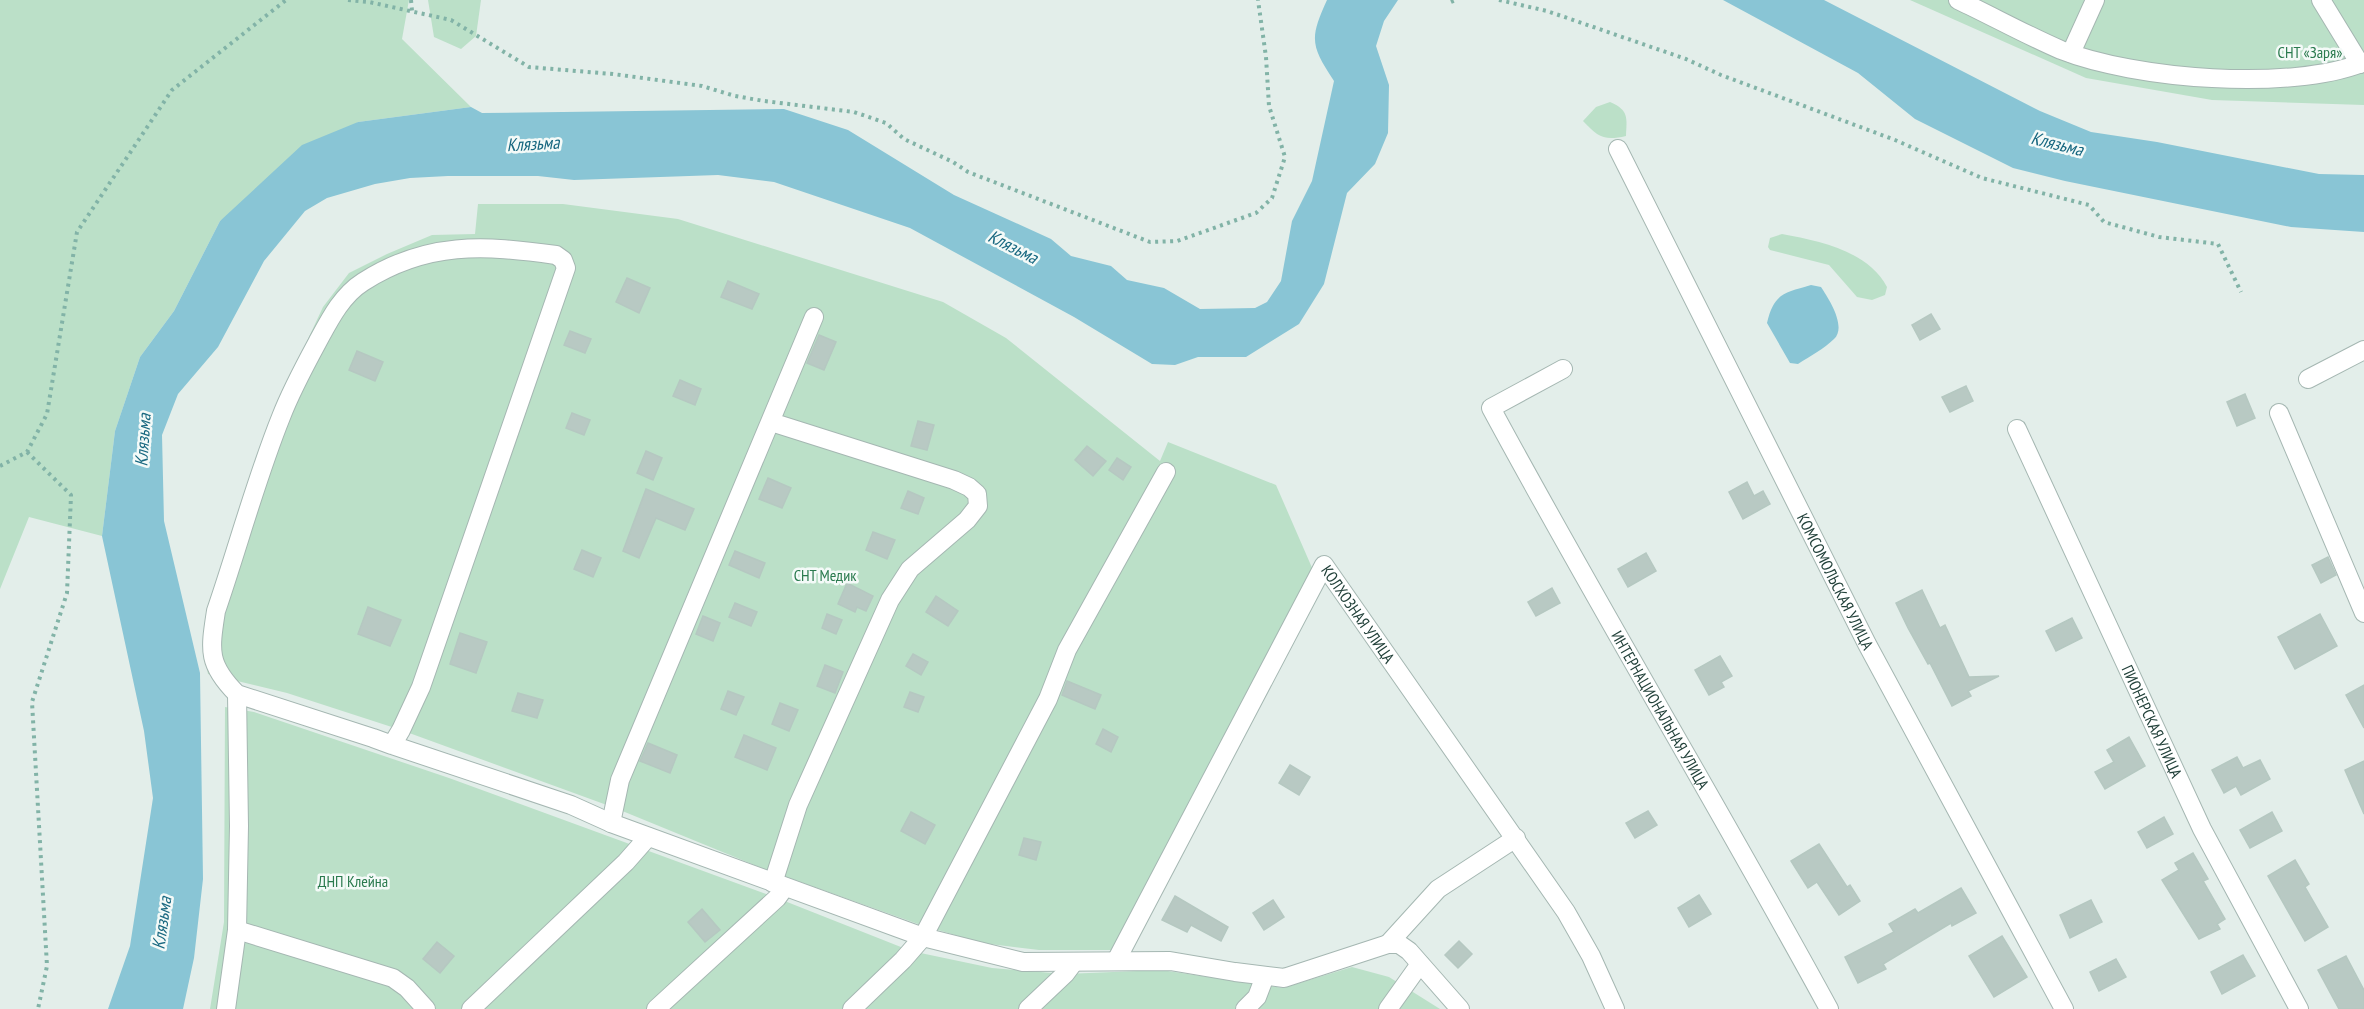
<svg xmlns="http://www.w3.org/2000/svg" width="2364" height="1009" font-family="'PT Sans Narrow',sans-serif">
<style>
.green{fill:#bbe0c8}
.water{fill:#89c5d5}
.building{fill:#b8c9c3;stroke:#b5c8c1;stroke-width:1.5}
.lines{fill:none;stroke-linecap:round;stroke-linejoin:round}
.minor-casing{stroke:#a5b7b2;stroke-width:20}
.path{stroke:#82b3a7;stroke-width:4;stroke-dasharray:3 4.5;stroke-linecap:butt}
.minor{stroke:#fff;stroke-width:18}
.labels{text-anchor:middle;stroke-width:5;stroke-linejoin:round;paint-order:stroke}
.park-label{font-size:16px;fill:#2a7a4e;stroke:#f4faf8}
.street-label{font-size:16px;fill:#22413a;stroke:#f4faf8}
.water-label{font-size:18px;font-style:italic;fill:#186880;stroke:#f4faf8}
</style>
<rect width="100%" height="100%" fill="#e3eeea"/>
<g class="green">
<polygon points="0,0 409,0 402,39 471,107 358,122 220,221 174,311 140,357 115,431 102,536 29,517 0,589"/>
<polygon points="428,0 481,0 476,36 461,49 434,37"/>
<polygon points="1910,0 2364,0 2364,105 2212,100 2086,78"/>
<path d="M1610 102C1629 110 1627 118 1626 136 1604 141 1598 137 1583 121L1596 107Z"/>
<polygon points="478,204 563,204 678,219 943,302 1006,338 1160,461 1168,442 1276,485 1313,570 1114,950 1039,950 982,943 918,924 764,869 615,808 401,730 287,693 208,674 203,646 214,590 271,418 323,307 349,273 387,254 432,235 475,234"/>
<path d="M1782 234C1820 241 1868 251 1887 287L1885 295 1872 300 1857 297 1829 265 1770 250 1768 247 1770 238Z"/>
<polygon points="225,707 254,712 449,778 777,898 911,951 992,968 1065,974 1161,970 1283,988 1352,967 1389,977 1440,1009 210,1009 224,922"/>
</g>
<g class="water">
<path d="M1327 0H1398L1384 21 1376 46 1389 85 1388 133 1375 164 1347 193 1324 284 1299 324 1246 357H1198L1175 365 1152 364 1074 317 910 228 774 182 718 175 574 180 538 176H448L410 178 375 184 327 198 305 211 264 261 218 347 178 394 162 435 164 521 200 673 203 879 194 958 183 1009H108L130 946 153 798 144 731 102 536 115 431 140 357 174 311 220 221 302 145 358 122 471 107 482 113 784 109 848 130 954 195 1051 239 1071 256 1111 266 1127 280 1164 288 1200 309 1255 308 1267 302 1281 281 1292 221 1312 181 1334 81C1311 46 1309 39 1327 0Z"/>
<polygon points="1723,0 1824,0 2040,111 2091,132 2157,142 2319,174 2364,175 2364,232 2291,227 2065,181 2013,168 1915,119 1858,73"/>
<path d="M1811 285 1821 287C1829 299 1847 327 1834 339 1824 349 1810 356 1798 364L1790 363 1767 323C1774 293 1784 293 1811 285Z"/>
</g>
<g class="building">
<polygon points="627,278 650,288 639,313 616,302"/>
<polygon points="728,281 759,294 752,309 721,297"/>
<polygon points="1931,314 1940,329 1920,340 1912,325"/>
<polygon points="570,331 591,339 585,353 564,345"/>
<polygon points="819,335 836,342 824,370 807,363"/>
<polygon points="357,351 383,362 375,381 349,370"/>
<polygon points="680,380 701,389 695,405 673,396"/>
<polygon points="1966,386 1973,401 1950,412 1942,397"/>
<polygon points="2245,394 2255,418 2237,426 2227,402"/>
<polygon points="572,413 590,420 584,435 566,428"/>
<polygon points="918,421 934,425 927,450 911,446"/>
<polygon points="1087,446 1106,461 1093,476 1075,460"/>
<polygon points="646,451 662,458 653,480 637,473"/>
<polygon points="1117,458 1131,467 1123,480 1109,470"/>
<polygon points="768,478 791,488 782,508 759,499"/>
<polygon points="1747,482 1754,496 1763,491 1770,504 1743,519 1729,492"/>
<polygon points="646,489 694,509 685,530 656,518 639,558 623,551"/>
<polygon points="908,491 924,498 918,514 901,508"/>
<polygon points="873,532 895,540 887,559 866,550"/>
<polygon points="582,550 601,558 593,577 574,569"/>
<polygon points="735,551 765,563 759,578 729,565"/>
<polygon points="1646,553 1656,571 1628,587 1618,569"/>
<polygon points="2328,557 2336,575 2321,583 2312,565"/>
<polygon points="847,583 873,596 866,611 857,607 855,612 838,604"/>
<polygon points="1552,588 1560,603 1536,616 1528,602"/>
<polygon points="1922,590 1940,628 1945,625 1969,677 1999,676 1968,691 1971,696 1952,706 1930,663 1928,664 1908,628 1896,603"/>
<polygon points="936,596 958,611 948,626 926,612"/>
<polygon points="735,603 757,612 751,626 729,617"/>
<polygon points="368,607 401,620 390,646 358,634"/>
<polygon points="827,614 842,620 836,634 822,628"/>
<polygon points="2320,614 2337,646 2295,669 2278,637"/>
<polygon points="703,616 720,623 713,641 696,634"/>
<polygon points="2072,618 2082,638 2056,651 2046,631"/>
<polygon points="460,633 487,642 476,673 450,664"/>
<polygon points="913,654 928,662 921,675 906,666"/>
<polygon points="1720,656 1732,676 1721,682 1724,687 1709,695 1695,670"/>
<polygon points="825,665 843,672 835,693 817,686"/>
<polygon points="1067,681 1101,695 1095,709 1062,695"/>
<polygon points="2364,685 2364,728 2346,695"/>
<polygon points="728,691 744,697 736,715 721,709"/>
<polygon points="910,692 924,697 918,712 904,707"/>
<polygon points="518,693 543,700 537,718 512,711"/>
<polygon points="780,703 798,710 789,731 772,724"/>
<polygon points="1103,729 1118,737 1111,752 1096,744"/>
<polygon points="744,735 776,748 767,770 735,757"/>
<polygon points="2129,737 2145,766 2105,789 2095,772 2114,762 2107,750"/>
<polygon points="648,743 677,755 670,773 640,761"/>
<polygon points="2237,757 2243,768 2260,760 2270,779 2241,795 2236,786 2224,793 2212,770"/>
<polygon points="2364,761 2364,814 2345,770"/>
<polygon points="1290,765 1310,777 1299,795 1279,783"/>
<polygon points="1648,811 1657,825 1635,838 1626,823"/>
<polygon points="911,812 935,825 925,844 901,831"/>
<polygon points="2272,812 2282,831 2250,848 2240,830"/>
<polygon points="2164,817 2173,834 2147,848 2138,832"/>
<polygon points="1024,838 1041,842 1036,860 1019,855"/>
<polygon points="1819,844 1847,887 1850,885 1860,901 1839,915 1817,882 1808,888 1791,861"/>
<polygon points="2193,853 2208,879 2203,881 2225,919 2217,924 2220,929 2199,939 2162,880 2179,870 2175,863"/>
<polygon points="2295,860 2309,884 2305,887 2328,927 2305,941 2268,876"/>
<polygon points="1961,888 1976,913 1952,926 1951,923 1883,964 1886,969 1858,983 1845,957 1894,932 1889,924 1915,909 1918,913"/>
<polygon points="1699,895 1711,914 1689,927 1678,908"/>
<polygon points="1175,896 1228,927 1221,941 1191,925 1187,932 1162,920"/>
<polygon points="1273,900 1284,917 1264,930 1253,913"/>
<polygon points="2091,900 2102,922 2070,938 2060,915"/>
<polygon points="702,909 720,930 705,942 688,922"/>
<polygon points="2002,936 2027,977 1994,997 1969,956"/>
<polygon points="1459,941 1472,954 1458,968 1445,955"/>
<polygon points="437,942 454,956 440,973 423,959"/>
<polygon points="2243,955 2255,976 2222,994 2211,972"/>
<polygon points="2346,956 2364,990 2364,1009 2339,1009 2318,970"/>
<polygon points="2116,959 2126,977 2099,991 2090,972"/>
</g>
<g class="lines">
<defs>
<g id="minor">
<path d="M1958 0C1992 16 2026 35 2061 50 2134 79 2291 92 2364 62"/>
<polyline points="2321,0 2360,64"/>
<polyline points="2071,53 2095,0"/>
<path id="s1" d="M1618 149 1867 644 2064 1009"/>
<path id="s2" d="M1563 369 1491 408C1600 610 1719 807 1829 1009"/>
<polyline points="2308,379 2364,350"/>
<polyline points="2279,413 2364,613"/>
<polyline points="771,422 954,480 969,487 977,494 978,506 967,520 910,569 890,600 798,805 773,883"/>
<path id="s3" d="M2017 429 2202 829 2299 1009"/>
<path d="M392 745 401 730 421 687 566 268 563 260 556 255C484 245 427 241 363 282 341 296 329 321 317 343 304 367 291 391 281 417 256 479 238 547 216 611 210 650 207 664 237 694L373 738 392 745 571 805 611 823 923 937 1023 962 1170 961 1235 972 1284 978 1388 944H1399L1409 951 1460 1009"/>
<polyline points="611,823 620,780 814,317"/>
<polyline points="237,930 393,978 407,988 426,1009"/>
<polyline points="1388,944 1438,889 1516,838"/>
<path id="s4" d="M1116 961 1324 565 1566 912 1591 956 1615 1009"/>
<polyline points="226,1009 237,930 239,826 237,694"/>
<polyline points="471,1009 626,862 648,837"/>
<polyline points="656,1009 777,898 785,887"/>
<polyline points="852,1009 903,960 923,937 1048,699 1067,650 1166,472"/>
<polyline points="1028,1009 1065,974 1074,962"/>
<polyline points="1245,1009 1257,997 1265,976"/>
<polyline points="1388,1009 1420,964"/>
</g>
</defs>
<use href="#minor" class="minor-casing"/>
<g class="path">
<polyline points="348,0 369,2 451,20 529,67 613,74 702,86 735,96 764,101 854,112 886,123 904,139 953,162 968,172 1150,242 1177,241 1256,213 1272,198 1285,157 1269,106 1266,57 1258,0"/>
<polyline points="411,0 412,11"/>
<polyline points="1499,0 1547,11 1686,59 1721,75 1895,140 1982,178 2089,205 2104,222 2159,237 2218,244 2241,292"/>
<polyline points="1451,2 1456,0"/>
<polyline points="27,452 71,495 67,593 32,702 47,966 38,1009"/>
<polyline points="0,466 27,452 47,414 77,232 172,90 286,0"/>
</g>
<use href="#minor" class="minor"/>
</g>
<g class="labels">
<g class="park-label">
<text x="2310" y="58">СНТ «Заря»</text>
<text x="825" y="581">СНТ Медик</text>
<text x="353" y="887">ДНП Клейна</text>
</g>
<g class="street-label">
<text dy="6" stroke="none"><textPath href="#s1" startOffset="484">КОМСОМОЛЬСКАЯ УЛИЦА</textPath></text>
<text dy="6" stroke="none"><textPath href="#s4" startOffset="507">КОЛХОЗНАЯ УЛИЦА</textPath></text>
<text dy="6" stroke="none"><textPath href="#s2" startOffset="428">ИНТЕРНАЦИОНАЛЬНАЯ УЛИЦА</textPath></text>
<text dy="6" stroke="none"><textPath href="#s3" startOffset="322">ПИОНЕРСКАЯ УЛИЦА</textPath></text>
</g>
<g class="water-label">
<text transform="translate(533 144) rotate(-3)" y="6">Клязьма</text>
<text transform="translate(2057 144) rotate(14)" y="6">Клязьма</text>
<text transform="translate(1013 247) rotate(27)" y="6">Клязьма</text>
<text transform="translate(143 440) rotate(-86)" y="6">Клязьма</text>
<text transform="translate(162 923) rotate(-82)" y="6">Клязьма</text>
</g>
</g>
</svg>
